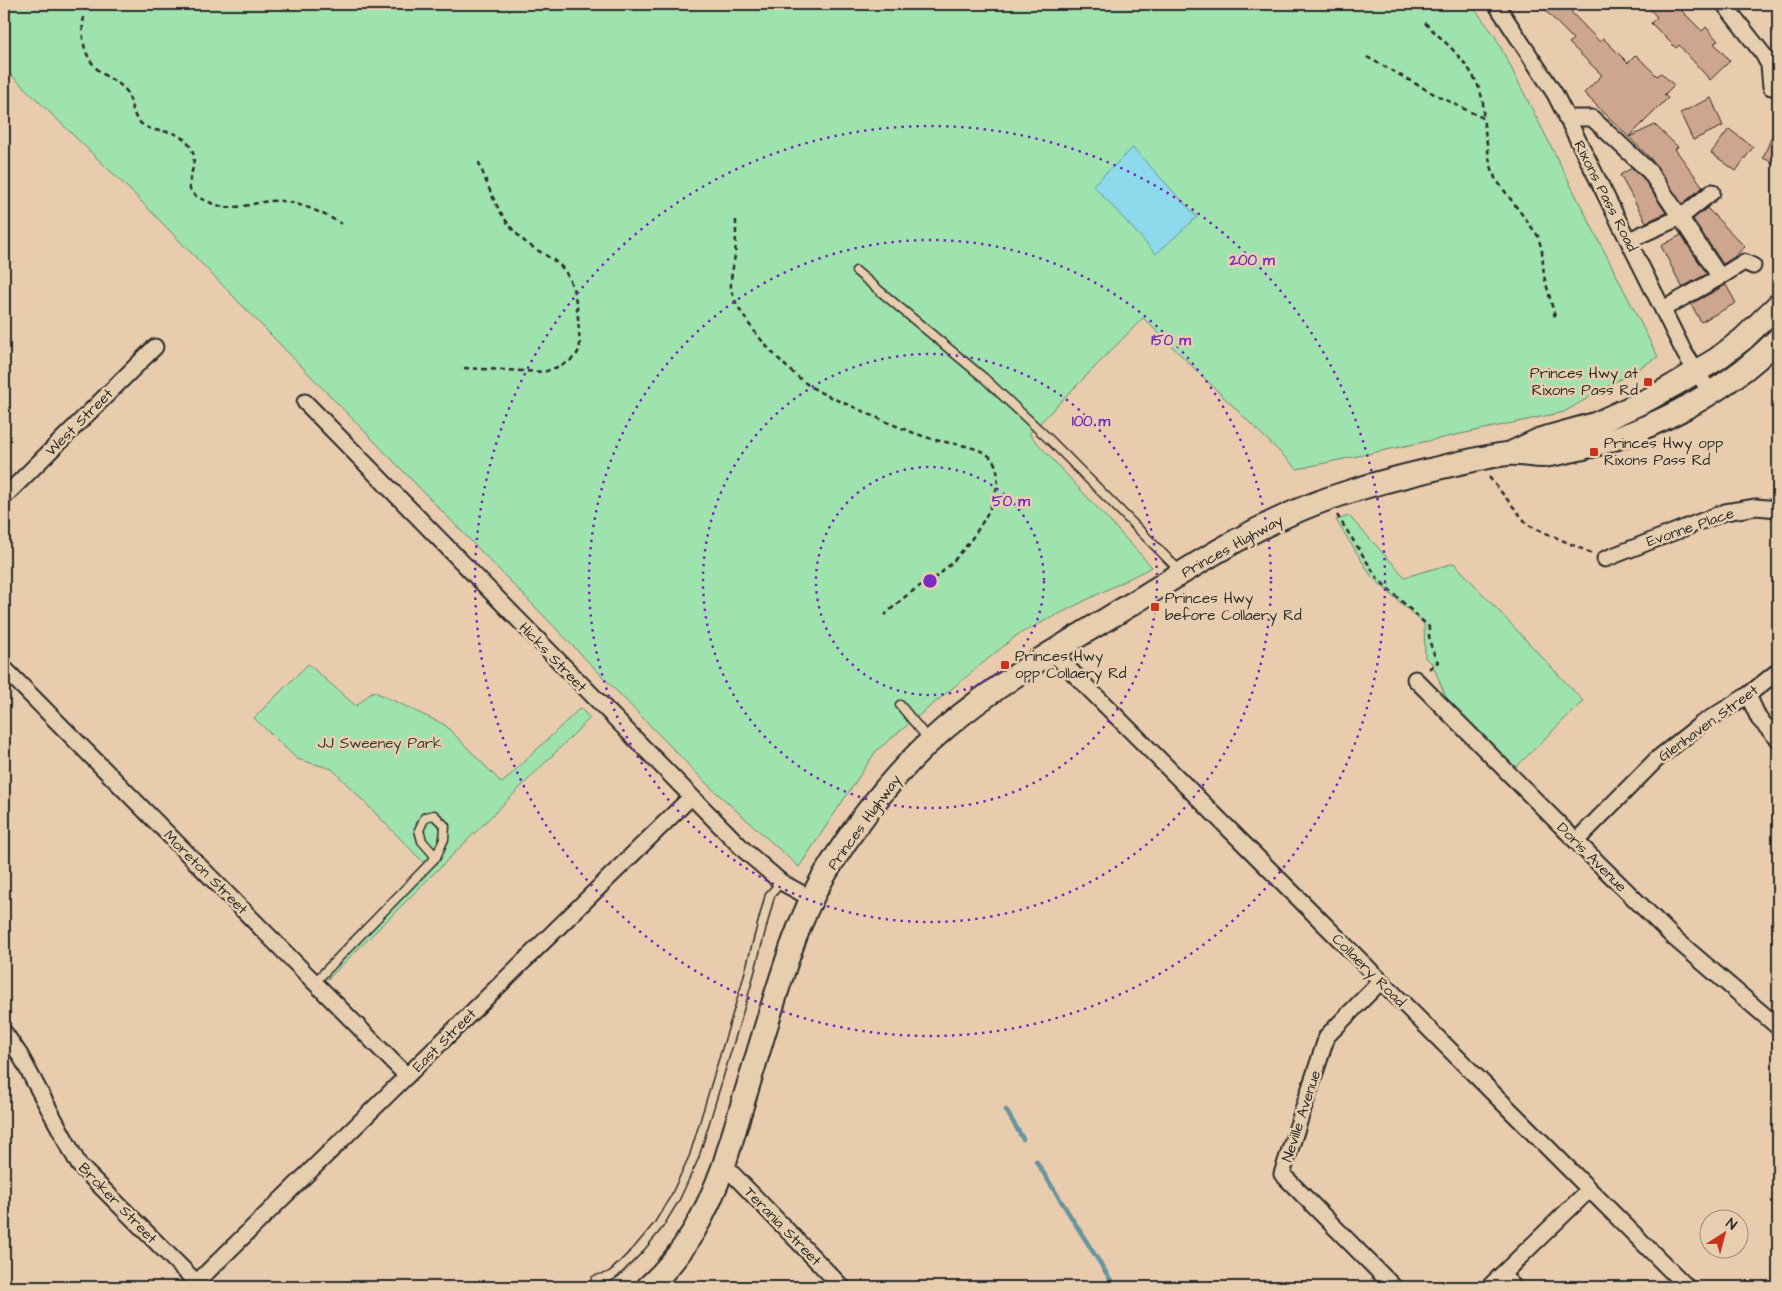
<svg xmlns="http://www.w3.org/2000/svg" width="1782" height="1291" font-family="'Architects Daughter',sans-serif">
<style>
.green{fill:#9ee2ae;stroke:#64866c}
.water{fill:#8ddaed;stroke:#66949f}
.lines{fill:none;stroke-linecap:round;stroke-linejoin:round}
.stream{stroke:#66949f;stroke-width:4.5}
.building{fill:#cea58e;stroke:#2b2b2b}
.service-casing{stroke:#2b2b2b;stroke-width:11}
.minor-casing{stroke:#2b2b2b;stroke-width:19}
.secondary-casing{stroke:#2b2b2b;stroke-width:26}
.path{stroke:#2b2b2b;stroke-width:2.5;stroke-dasharray:5 4;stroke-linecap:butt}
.service{stroke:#e6ceaf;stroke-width:8}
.minor{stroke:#e6ceaf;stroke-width:15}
.secondary{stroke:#e6ceaf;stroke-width:22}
.ring{fill:none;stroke:#7b2cbf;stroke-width:2.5;stroke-dasharray:2.5 5}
.poi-dot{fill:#c8321e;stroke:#e6ceaf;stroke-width:2}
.labels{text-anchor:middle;stroke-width:5;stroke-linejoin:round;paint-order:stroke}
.street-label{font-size:15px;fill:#2b2b2b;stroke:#e6ceaf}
.poi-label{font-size:15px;fill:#2b2b2b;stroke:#e6ceaf;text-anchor:start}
.park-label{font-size:15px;fill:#363d38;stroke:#e6ceaf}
.centre{fill:#7b2cbf;stroke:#e6ceaf;stroke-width:2.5}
.ring-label{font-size:15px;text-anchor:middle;font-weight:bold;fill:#7b2cbf;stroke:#e6ceaf;stroke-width:5;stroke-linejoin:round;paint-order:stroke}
</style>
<rect width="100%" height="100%" fill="#e9ccad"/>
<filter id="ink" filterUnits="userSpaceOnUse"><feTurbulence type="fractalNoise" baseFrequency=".02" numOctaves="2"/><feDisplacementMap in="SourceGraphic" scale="10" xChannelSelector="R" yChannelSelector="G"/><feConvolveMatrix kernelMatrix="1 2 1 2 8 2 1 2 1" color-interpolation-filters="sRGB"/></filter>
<g filter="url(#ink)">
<g class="green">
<polygon points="10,4 1471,4 1495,36 1658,357 1564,412 1297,469 1143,318 1029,434 1152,567 1017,635 876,751 799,867 708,785 135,195 5,69"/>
<polygon points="1349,516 1405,577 1454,563 1583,701 1515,768 1447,700 1432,663 1425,658 1424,624 1372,577 1336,520"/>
<polygon points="308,664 356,706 373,691 445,725 502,783 580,708 590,718 328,979 319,970 424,863 332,769 297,759 254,718"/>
</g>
<polygon class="water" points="1133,148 1197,217 1156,254 1093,185"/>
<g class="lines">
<g class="stream">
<polyline points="1006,1110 1023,1139"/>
<polyline points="1036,1161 1115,1287"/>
</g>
</g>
<g class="building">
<polygon points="1539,4 1579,4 1571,12 1600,42 1603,38 1628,63 1636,55 1657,76 1661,73 1674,85 1664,95 1668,98 1629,137 1655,125 1678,147 1675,149 1703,187 1682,204 1651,159 1584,93 1602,75 1569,43 1573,39"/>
<polygon points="1645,4 1675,4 1702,31 1706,27 1718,41 1714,43 1730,61 1710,80 1679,45 1676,48 1651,23 1657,17"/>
<polygon points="1711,98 1723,126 1693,140 1680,113"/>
<polygon points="1778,121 1778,165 1763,158"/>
<polygon points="1729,129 1753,147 1736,171 1711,153"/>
<polygon points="1632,168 1643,178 1666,213 1646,222 1620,175"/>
<polygon points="1707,208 1745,247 1734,257 1723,264 1693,219"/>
<polygon points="1681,235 1707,274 1682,287 1661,246"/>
<polygon points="1726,285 1736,303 1701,322 1691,304"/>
</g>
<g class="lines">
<defs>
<g id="service">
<polyline points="856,271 984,378 1051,441 1181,572"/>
<polyline points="900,705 929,740"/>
<polyline points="315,982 436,857 444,839 445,826 434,815 425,817 419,830 422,841 436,857"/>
<polyline points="596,1280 609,1277 615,1273 638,1250 658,1226 675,1198 694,1157 746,986 770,895 781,882"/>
</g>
<g id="minor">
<polyline points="1496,4 1555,94 1685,354 1710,392"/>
<polyline points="1724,4 1763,54 1769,65 1771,87"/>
<polyline points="1566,118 1592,118 1650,172 1720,277 1663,309"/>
<polyline points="1629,240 1681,217 1712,192"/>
<polyline points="1720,277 1744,262 1753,266"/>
<polyline points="305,402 744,850 781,882 812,899"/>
<polyline points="4,497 155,347"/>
<polyline points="1605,559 1725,512 1756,507 1778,509"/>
<polyline points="1052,652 1687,1287"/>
<polyline points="4,668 407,1076"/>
<polyline points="1415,679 1576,841 1673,937 1778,1027"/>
<polyline points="1748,695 1759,719 1778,739"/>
<polyline points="1576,841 1657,759 1701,724 1748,695 1778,671"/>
<polyline points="1380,982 1327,1036 1282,1174 1394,1287"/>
<polyline points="4,1032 20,1055 79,1165 201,1287"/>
<polyline points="724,1165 842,1287"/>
<polyline points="1502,1275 1514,1287"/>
<polyline points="196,1283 691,797"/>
<polyline points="1489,1287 1589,1190"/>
</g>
<g id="secondary">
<polyline points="1513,452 1541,439 1595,424 1649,399 1674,385 1717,359 1743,339 1778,305"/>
<path d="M648 1287C686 1253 707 1212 724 1165 739 1117 753 1068 768 1020 783 972 797 923 822 879 855 824 895 771 944 729 1000 681 1067 643 1130 605 1179 575 1227 543 1279 519 1327 496 1379 482 1430 470 1455 464 1482 457 1507 454 1519 453 1531 456 1543 456 1550 455 1558 454 1565 452 1639 438 1725 394 1778 339"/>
</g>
</defs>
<use href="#service" class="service-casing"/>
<use href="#minor" class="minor-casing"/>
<use href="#secondary" class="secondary-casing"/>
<g class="path">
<path d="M84 17C80 38 84 60 103 74 111 80 121 83 127 92 133 104 131 117 143 125 159 136 175 125 190 146 203 166 177 187 198 197 206 201 217 206 226 207 244 209 262 199 282 201 304 204 324 214 342 224"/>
<path d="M1425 23C1447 44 1475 67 1482 98 1484 104 1483 112 1483 118"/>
<polyline points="1367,57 1436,95 1483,118 1490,163 1495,178 1538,236 1542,251 1544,276 1555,317"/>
<path d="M736 220C736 231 736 243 735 254 734 265 730 277 731 288 736 317 785 370 810 386 825 396 842 402 858 409 882 420 906 431 932 439 948 444 981 445 992 459 1009 482 984 522 970 541 960 554 949 567 936 577 930 581 923 584 917 588 905 596 895 605 885 615"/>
<polyline points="1773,286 1778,280"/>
<path d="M464 368 544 372 560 366 571 360 577 354 580 348C578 323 579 291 564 270 554 257 535 251 523 240 499 219 489 189 478 160"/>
<polyline points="1489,477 1528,525 1591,553"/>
<path d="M1337 515 1378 579 1429 627C1428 640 1432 651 1438 662L1426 671"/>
</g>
<use href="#service" class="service"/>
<use href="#minor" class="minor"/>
<use href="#secondary" class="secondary"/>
</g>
</g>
<g class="ring">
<circle cx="930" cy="581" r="114"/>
<circle cx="930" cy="581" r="227"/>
<circle cx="930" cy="581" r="341"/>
<circle cx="930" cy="581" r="455"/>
</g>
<g class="poi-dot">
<rect x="1643" y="377" width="10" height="10" rx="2.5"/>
<rect x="1589" y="447" width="10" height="10" rx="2.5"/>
<rect x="1150" y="602" width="10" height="10" rx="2.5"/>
<rect x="1000" y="660" width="10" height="10" rx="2.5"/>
</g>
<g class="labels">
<g class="street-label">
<text transform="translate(1606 196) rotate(63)" y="5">Rixons Pass Road</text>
<text transform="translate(79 422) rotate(-45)" y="5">West Street</text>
<text transform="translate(1690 527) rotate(-19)" y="5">Evonne Place</text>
<text transform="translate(1232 546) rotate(-29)" y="5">Princes Highway</text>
<text transform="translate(553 657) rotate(46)" y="5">Hicks Street</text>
<text transform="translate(1708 723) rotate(-36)" y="5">Glenhaven Street</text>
<text transform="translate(864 822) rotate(-54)" y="5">Princes Highway</text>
<text transform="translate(1592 857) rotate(45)" y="5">Doris Avenue</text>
<text transform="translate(206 872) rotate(45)" y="5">Moreton Street</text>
<text transform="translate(1369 970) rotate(45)" y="5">Collaery Road</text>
<text transform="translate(444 1040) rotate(-45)" y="5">East Street</text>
<text transform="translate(1301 1116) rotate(-72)" y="5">Neville Avenue</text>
<text transform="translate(118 1203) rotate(46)" y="5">Broker Street</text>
<text transform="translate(783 1226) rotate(46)" y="5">Terania Street</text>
</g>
<g class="poi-label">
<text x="1638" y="378" text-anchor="end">Princes Hwy at<tspan x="1638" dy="17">Rixons Pass Rd</tspan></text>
<text x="1604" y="448">Princes Hwy opp<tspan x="1604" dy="17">Rixons Pass Rd</tspan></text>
<text x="1165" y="603">Princes Hwy<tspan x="1165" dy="17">before Collaery Rd</tspan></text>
<text x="1015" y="661">Princes Hwy<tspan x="1015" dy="17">opp Collaery Rd</tspan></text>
</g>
<g class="park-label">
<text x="380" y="748">JJ Sweeney Park</text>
</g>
</g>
<circle cx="930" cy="581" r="8" class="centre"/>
<g class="ring-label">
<text x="1252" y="265">200 m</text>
<text x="1171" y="345">150 m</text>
<text x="1091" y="426">100 m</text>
<text x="1011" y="506">50 m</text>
</g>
<rect width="1782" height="1291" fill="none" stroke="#e6ceaf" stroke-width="20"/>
<rect x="10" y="10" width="1762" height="1271" fill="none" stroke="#2b2b2b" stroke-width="2" filter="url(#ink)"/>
<g transform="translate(1724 1234) rotate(36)"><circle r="24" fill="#e6ceaf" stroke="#9b8d7a"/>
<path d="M0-4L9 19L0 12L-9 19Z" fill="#c8321e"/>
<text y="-8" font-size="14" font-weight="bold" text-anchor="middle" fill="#2b2b2b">N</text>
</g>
</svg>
